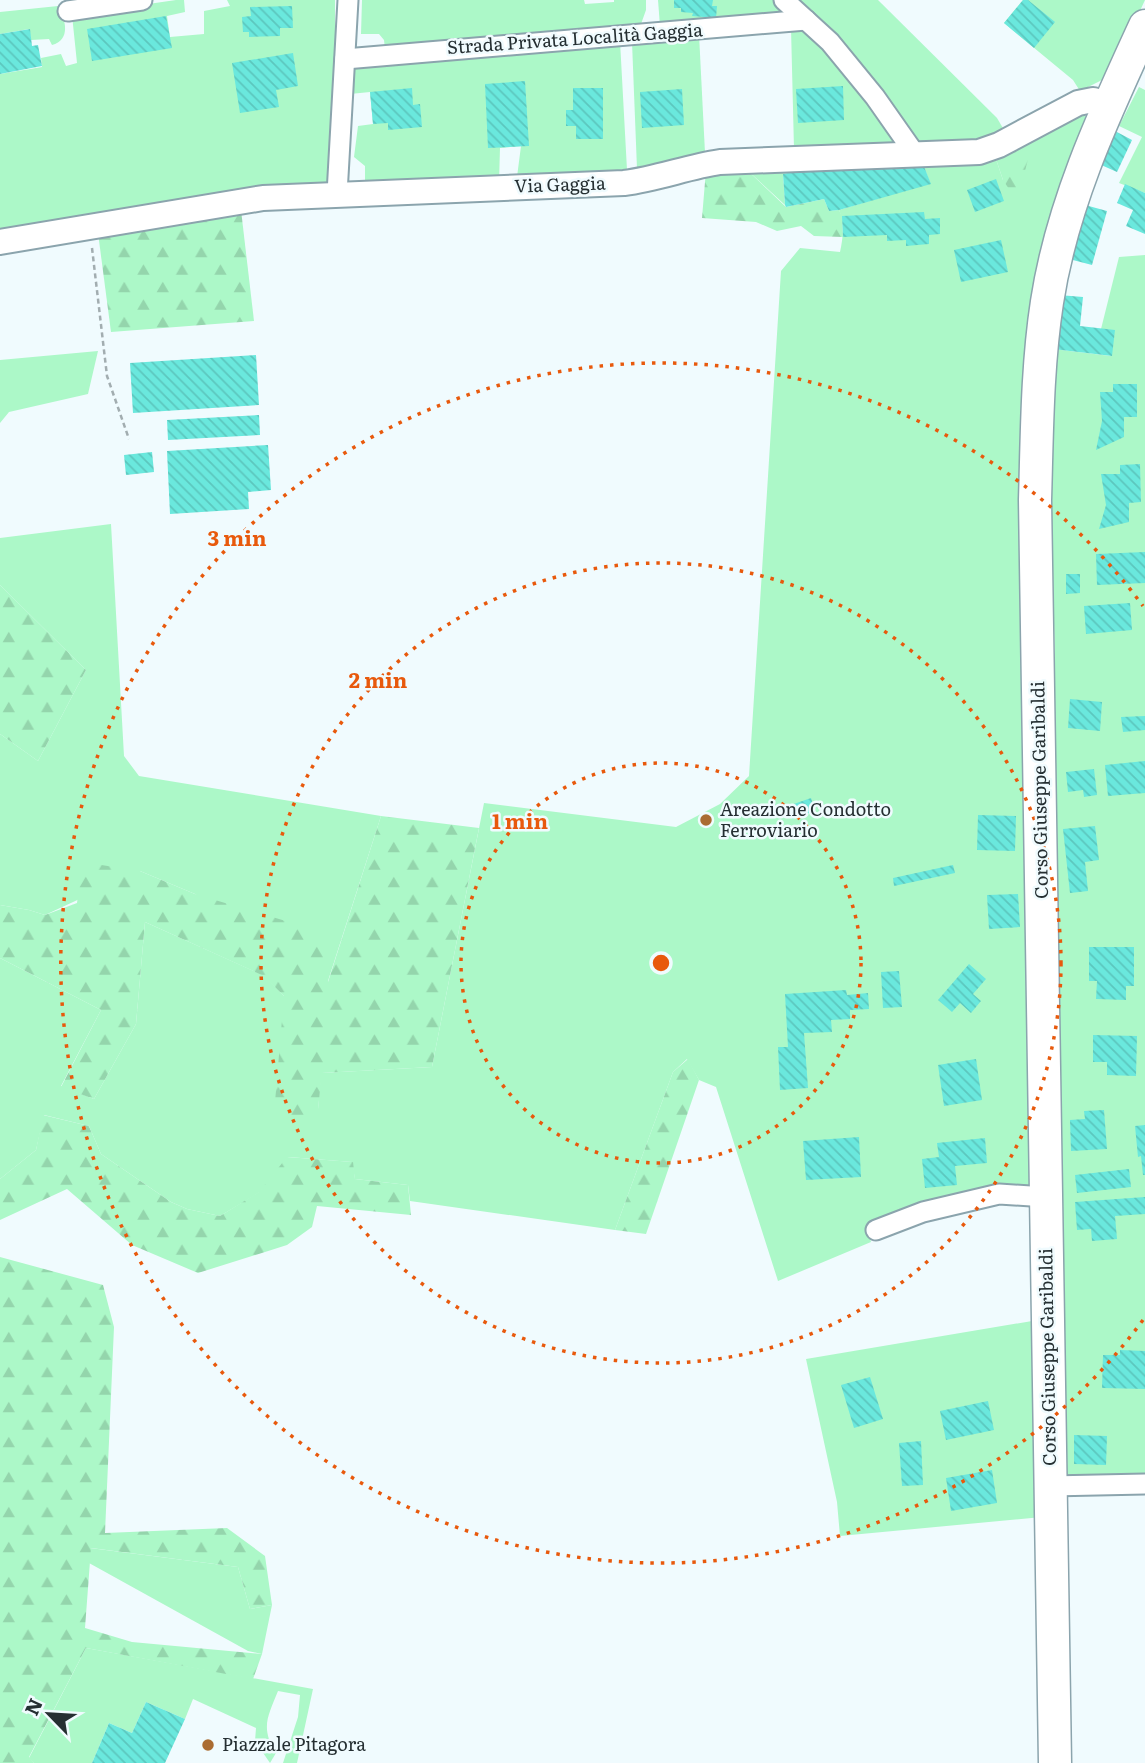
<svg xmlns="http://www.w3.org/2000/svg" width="1145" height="1763" font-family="Literata,serif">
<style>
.green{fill:#acf8c8}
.forest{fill:url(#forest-firs)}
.building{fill:url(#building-back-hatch)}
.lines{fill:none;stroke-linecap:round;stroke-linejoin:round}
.minor-casing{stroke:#8ba4ad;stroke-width:23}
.tertiary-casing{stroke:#8ba4ad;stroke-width:28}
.primary-casing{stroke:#8ba4ad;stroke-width:35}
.path{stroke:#a2adb0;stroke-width:2.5;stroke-dasharray:5 3.5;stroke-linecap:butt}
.minor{stroke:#fff;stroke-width:19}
.tertiary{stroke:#fff;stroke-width:24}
.primary{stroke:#fff;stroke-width:32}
.ring{fill:none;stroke:#e8590c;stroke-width:3.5;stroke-dasharray:3.5 7}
.poi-dot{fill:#aa6c32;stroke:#f0fbfe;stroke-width:2.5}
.labels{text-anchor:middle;stroke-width:5;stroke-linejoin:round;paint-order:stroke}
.street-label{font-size:18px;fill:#252f32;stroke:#f0fbfe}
.poi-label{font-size:18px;fill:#252f32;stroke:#f0fbfe;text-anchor:start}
.centre{fill:#e8590c;stroke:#f0fbfe;stroke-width:3.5}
.ring-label{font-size:21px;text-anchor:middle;font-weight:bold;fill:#e8590c;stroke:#f0fbfe;stroke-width:5;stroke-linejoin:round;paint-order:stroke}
</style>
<defs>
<pattern id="forest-firs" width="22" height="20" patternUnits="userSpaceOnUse" patternTransform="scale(1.75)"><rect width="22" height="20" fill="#acf8c8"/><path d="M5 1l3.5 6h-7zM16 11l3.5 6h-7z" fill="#94d5ac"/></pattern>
<pattern id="building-back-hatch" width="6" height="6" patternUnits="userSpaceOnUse" patternTransform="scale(1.75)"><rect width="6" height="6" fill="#6ae8dd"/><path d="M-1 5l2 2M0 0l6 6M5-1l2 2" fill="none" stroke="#5cc7be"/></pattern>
</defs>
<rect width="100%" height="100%" fill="#f0fbfe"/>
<g class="green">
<polygon points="176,0 184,0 185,12 167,16 170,37 204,34 204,11 230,6 227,0 335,0 335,71 329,187 0,232 0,74 42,67 41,58 61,54 66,66 77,63 72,15"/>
<polygon points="362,0 584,0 585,4 614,2 614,0 646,0 646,10 641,24 385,49 384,40 379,34 361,34"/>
<polygon points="658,0 775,0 789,16 660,26"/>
<polygon points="793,0 878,0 997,118 1007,135 987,142 921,145"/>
<polygon points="1023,0 1145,0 1119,56 1104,79 1080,91 1073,80 1004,23"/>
<path d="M58 6C66 20 71 40 52 45L49 39 31 40 29 29 0 34V12Z"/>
<path d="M797 27C841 51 868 103 896 142L891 147 794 149 791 28Z"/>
<polygon points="699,34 705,153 637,169 632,42"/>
<polygon points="620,41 627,170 517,177 521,146 500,148 499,182 365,184 365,166 354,157 358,126 373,124 370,92 350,94 351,63"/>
<polygon points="1139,87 1145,90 1145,193 1119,183 1142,137 1119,126"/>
<path d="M1076 112 1090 118 1048 228 1034 1191 1000 1187 960 1193 886 1218 867 1227 871 1242 778 1281 716 1087 699 1080 687 1059 673 1072 615 1230 410 1201 408 1185 355 1179 352 1162 288 1157 260 1192 220 1216 187 1209 171 1202 101 1154 89 1126 44 1115 36 1150 0 1179V958L101 1010 61 1086 94 1099 136 1024 145 922 265 976 284 996 318 1109 321 1073 432 1067 484 803 676 827 720 804 749 776 781 271 800 248 840 252C843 238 845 223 839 210L930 183 923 164 966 166 996 159 1003 180 1035 133Z"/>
<polygon points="831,163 783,174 785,205 746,169"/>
<polygon points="1145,255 1145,1477 1059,1479 1051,948 1055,655 1051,528 1045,439 1053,349 1111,356 1101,329 1119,257"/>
<polygon points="98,351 88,394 9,412 0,423 0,360"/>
<polygon points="111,524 124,756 139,776 381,816 327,984 195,894 140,871 45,915 29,910 0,905 0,734 38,761 86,670 0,585 0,538"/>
<polygon points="1038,1320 1042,1517 840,1536 837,1502 806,1359"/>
<polygon points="90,1548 238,1567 250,1609 272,1605 262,1654 248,1651 89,1563"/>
<path d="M86 1648 313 1689 297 1763H283L298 1717 300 1695 278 1691C268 1716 260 1728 276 1753L270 1763 255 1741 256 1728 193 1699 185 1719 146 1702 132 1733 109 1723 92 1763H34L29 1758Z"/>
</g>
<g class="forest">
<polygon points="1035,133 1017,201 1003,180 996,159"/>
<polygon points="746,169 786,207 824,199 829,211 839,210 842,216 843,237 814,236 801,226 777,231 756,222 702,218 706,170"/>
<polygon points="241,210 254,321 111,332 98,233"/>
<polygon points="0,585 86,670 38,761 0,734"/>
<polygon points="381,816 479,828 432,1067 322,1073 318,1109 306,1125 274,1114 284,996 264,976 145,922 136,1024 94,1099 61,1087 101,1010 0,958 0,905 29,910 45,915 77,903 82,862 140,871 195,894 289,922 320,937 328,982"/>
<polygon points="688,1059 699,1080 646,1234 615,1230 673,1072"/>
<polygon points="43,1115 89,1126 101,1154 171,1202 187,1209 220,1216 259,1192 287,1157 353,1162 355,1179 408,1185 411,1215 317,1206 312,1227 287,1245 198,1273 132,1245 67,1189 0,1220 0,1179 36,1150"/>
<polygon points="0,1257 103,1285 114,1327 105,1533 227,1528 265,1556 272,1605 250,1609 238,1567 91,1548 85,1628 132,1642 262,1654 253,1679 86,1648 29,1757 34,1763 0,1763"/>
</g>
<g class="building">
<polygon points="674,0 713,0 712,6 717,6 716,18 692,16 693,13 681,12 681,8 674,8"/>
<polygon points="1023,0 1028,0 1055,22 1034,48 1004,23"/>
<polygon points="292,6 293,28 280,28 280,36 249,37 249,32 243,32 242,17 251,16 250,7"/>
<polygon points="166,16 172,48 92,61 87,29"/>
<polygon points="30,29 32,46 38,45 42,66 0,74 0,34"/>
<polygon points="293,53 298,86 276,90 279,107 240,113 232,63"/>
<polygon points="525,81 529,146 488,148 485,84"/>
<polygon points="843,86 844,120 798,123 796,89"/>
<polygon points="412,88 413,105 420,104 422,127 388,130 388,123 373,124 370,92"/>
<polygon points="573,88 603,88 603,139 576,139 576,126 566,126 566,110 573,110"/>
<polygon points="682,89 684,125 642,128 640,92"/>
<polygon points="1115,131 1132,140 1117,172 1099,164"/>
<polygon points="831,163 923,164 931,184 839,210 829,211 824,199 786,207 785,205 783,174"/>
<polygon points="996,179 1004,201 975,212 967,190"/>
<polygon points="1125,184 1145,193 1145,234 1126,226 1133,210 1117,203"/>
<polygon points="1085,205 1107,211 1092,265 1069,259"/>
<polygon points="924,212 925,219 940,218 940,234 929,235 929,244 906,246 906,240 887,241 887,235 843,237 842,216"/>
<polygon points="1001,240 1008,272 961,282 954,250"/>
<polygon points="1059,295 1083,297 1080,326 1115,330 1112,356 1053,349"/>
<polygon points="256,355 259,405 133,413 130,363"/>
<polygon points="1113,384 1137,384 1137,417 1124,417 1124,437 1096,450 1102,421 1100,392 1113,392"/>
<polygon points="259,415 260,435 168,440 167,420"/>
<polygon points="268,445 271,490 248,492 249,509 170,514 167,451"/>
<polygon points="152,452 154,472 126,475 124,455"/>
<polygon points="1140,464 1141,502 1129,503 1129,522 1099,529 1106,505 1101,474 1120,474 1120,465"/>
<polygon points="1145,552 1145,583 1097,585 1096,554"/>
<polygon points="1066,574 1080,574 1080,593 1066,594"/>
<polygon points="1130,603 1132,630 1086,634 1084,606"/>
<polygon points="1070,699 1102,702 1100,731 1068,728"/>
<polygon points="1145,716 1145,730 1123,732 1121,717"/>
<polygon points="1145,761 1145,793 1108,796 1105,765"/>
<polygon points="1094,769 1097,795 1084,797 1083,790 1068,792 1066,772"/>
<polygon points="811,798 815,811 792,819 788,806"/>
<polygon points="978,815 1016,816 1015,851 977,850"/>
<polygon points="1095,826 1099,860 1085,862 1088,891 1070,893 1063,829"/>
<polygon points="953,865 955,873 894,886 893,878"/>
<polygon points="1018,894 1020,927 989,929 987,895"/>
<polygon points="1089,947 1134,947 1134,986 1126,986 1126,1000 1096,999 1097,981 1089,981"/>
<polygon points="969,964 986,979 973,994 981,1001 971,1013 960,1003 952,1012 938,1000"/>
<polygon points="899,971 902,1007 883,1008 881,972"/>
<polygon points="846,990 847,995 868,993 869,1009 850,1010 850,1019 831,1020 832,1032 804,1033 808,1088 780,1090 778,1047 788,1047 785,994"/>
<polygon points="1093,1035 1137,1036 1136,1076 1107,1075 1107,1062 1093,1062"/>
<polygon points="976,1059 982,1100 944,1106 938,1065"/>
<polygon points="1104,1110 1107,1149 1071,1151 1070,1120 1085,1119 1084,1111"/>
<polygon points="1145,1125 1145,1175 1143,1175 1141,1156 1138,1157 1135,1126"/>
<polygon points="859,1137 861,1177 806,1180 803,1141"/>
<polygon points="985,1138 987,1163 955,1166 957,1185 925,1188 922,1159 939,1157 937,1143"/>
<polygon points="1129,1169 1131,1187 1077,1193 1075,1175"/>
<polygon points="1145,1197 1145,1214 1115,1216 1117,1239 1092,1241 1091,1229 1077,1230 1075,1202"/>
<polygon points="1120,1350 1145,1351 1145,1389 1102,1388 1103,1355 1120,1355"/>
<polygon points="870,1377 883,1419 854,1428 841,1385"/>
<polygon points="988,1401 994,1430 946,1440 940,1411"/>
<polygon points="1074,1435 1107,1436 1106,1465 1074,1464"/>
<polygon points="921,1441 923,1485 902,1486 899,1443"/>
<polygon points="992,1470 997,1503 951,1511 946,1478"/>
<polygon points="146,1702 185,1719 165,1763 92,1763 109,1723 132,1733"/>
</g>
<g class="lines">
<defs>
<g id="minor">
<polyline points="784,0 830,42 875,97 915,154"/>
<polyline points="68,11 142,0"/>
<polyline points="345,59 806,20"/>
<polyline points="337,194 348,0"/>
<polyline points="876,1230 923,1212 999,1194 1046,1197"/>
<polyline points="1050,1486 1145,1484"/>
</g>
<path id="tertiary" d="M0 242 263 198 624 183C657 179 687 167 720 162L979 152 999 145 1078 103 1093 100 1109 104"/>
<path id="primary" d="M1055 1763 1035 500C1037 434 1037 367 1047 302 1062 204 1104 115 1145 26"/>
</defs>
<use href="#minor" class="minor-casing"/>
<use href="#tertiary" class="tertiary-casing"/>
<use href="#primary" class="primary-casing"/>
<polyline class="path" points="92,248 107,376 129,439"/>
<use href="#minor" class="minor"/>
<use href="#tertiary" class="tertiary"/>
<use href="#primary" class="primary"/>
</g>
<g class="ring">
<circle cx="661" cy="963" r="200"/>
<circle cx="661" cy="963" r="400"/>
<path d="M1143 1320A600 600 0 1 1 1143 606"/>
</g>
<g class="poi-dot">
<circle cx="706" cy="820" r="7"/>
<circle cx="208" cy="1745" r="7"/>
</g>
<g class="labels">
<g class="street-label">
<text transform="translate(575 39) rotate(-4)" y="6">Strada Privata Località Gaggia</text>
<text transform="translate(560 185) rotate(-2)" y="6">Via Gaggia</text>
<text transform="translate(1040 790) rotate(-91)" y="6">Corso Giuseppe Garibaldi</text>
<text transform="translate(1048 1357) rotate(-91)" y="6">Corso Giuseppe Garibaldi</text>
</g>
<g class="poi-label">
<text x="720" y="816">Areazione Condotto<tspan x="720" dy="21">Ferroviario</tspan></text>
<text x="222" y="1751">Piazzale Pitagora</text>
</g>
</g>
<circle cx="661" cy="963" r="10" class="centre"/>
<g class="ring-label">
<text x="237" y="546">3 min</text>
<text x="378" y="688">2 min</text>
<text x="520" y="829">1 min</text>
</g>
<g transform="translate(49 1714) rotate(295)" stroke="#f0fbfe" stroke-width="5" paint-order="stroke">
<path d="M0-5L12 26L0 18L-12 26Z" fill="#252f32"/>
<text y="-10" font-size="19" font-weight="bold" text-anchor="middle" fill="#252f32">N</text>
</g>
</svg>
